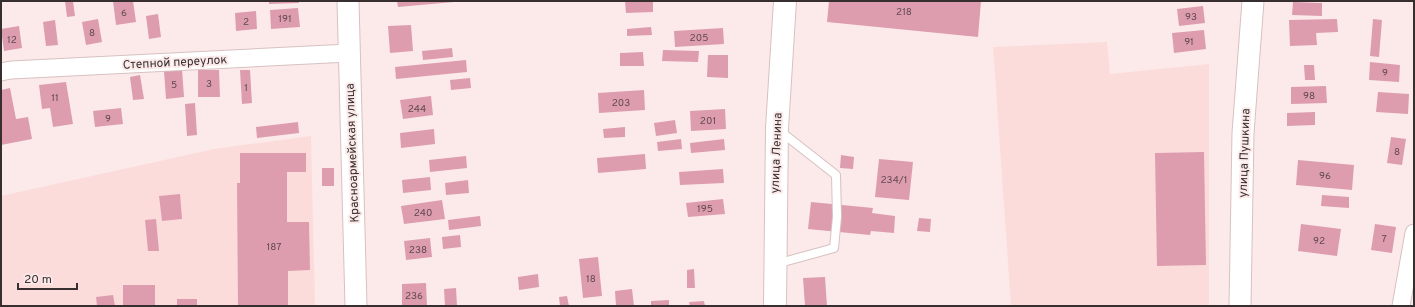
<svg xmlns="http://www.w3.org/2000/svg" width="1415" height="307" font-family="Overpass,sans-serif">
<style>
.built{fill:#fbdcdb}
.building{fill:#dd9daf}
.lines{fill:none;stroke-linecap:round;stroke-linejoin:round}
.service-casing{stroke:#d7c1c1;stroke-width:10}
.minor-casing{stroke:#d7c1c1;stroke-width:19}
.tertiary-casing{stroke:#d7c1c1;stroke-width:23}
.secondary-casing{stroke:#d7c1c1;stroke-width:24}
.service{stroke:#fff;stroke-width:8}
.minor{stroke:#fff;stroke-width:17}
.tertiary{stroke:#fff;stroke-width:21}
.secondary{stroke:#fff;stroke-width:22}
.labels{text-anchor:middle;stroke-width:4;stroke-linejoin:round;paint-order:stroke}
.number-label{font-size:10px;fill:#604a4f}
.street-label{font-size:12px;fill:#372f2f;stroke:#fceaea}
</style>
<rect width="100%" height="100%" fill="#fceaea"/>
<g class="built">
<polygon points="1107,42 1110,74 1209,64 1209,306 1011,306 993,47"/>
<polygon points="311,136 315,306 1,306 1,196 214,149"/>
</g>
<g class="building">
<polygon points="65,1 73,1 75,16 67,17"/>
<polygon points="113,1 133,1 136,22 116,25"/>
<polygon points="269,1 299,1 299,3 269,4"/>
<polygon points="397,1 454,1 454,2 398,7"/>
<polygon points="625,1 653,1 653,12 626,13"/>
<polygon points="829,1 981,1 978,37 827,22"/>
<polygon points="1293,2 1322,3 1322,16 1292,15"/>
<polygon points="1203,6 1205,23 1179,26 1177,9"/>
<polygon points="298,8 300,27 271,29 270,10"/>
<polygon points="256,11 257,29 236,31 235,13"/>
<polygon points="158,14 161,37 149,39 146,16"/>
<polygon points="98,19 102,42 86,45 82,22"/>
<polygon points="1337,19 1338,32 1316,33 1317,45 1290,46 1289,20"/>
<polygon points="1373,19 1382,20 1379,57 1370,56"/>
<polygon points="55,20 58,45 46,46 43,22"/>
<polygon points="411,25 413,51 390,53 388,26"/>
<polygon points="19,26 22,48 4,51 1,29"/>
<polygon points="651,27 652,35 627,36 627,29"/>
<polygon points="723,28 724,44 675,47 674,31"/>
<polygon points="1204,30 1206,49 1174,53 1172,33"/>
<polygon points="452,48 453,57 423,60 422,51"/>
<polygon points="663,50 699,51 698,62 662,61"/>
<polygon points="643,52 644,66 620,66 620,53"/>
<polygon points="708,55 728,55 728,78 707,77"/>
<polygon points="466,60 467,72 396,79 395,67"/>
<polygon points="1370,62 1400,65 1399,82 1369,80"/>
<polygon points="1304,65 1314,65 1315,80 1305,80"/>
<polygon points="182,69 184,97 166,99 164,71"/>
<polygon points="198,70 219,70 220,97 198,97"/>
<polygon points="240,70 250,70 252,103 242,104"/>
<polygon points="140,75 144,99 133,100 130,77"/>
<polygon points="470,78 471,88 451,90 450,80"/>
<polygon points="66,82 73,124 53,127 50,108 42,109 39,85"/>
<polygon points="1326,86 1327,103 1291,104 1291,87"/>
<polygon points="10,88 16,119 28,117 32,139 1,145 1,90"/>
<polygon points="644,90 645,110 599,113 598,93"/>
<polygon points="1378,92 1409,94 1408,114 1376,112"/>
<polygon points="431,96 433,115 403,119 400,100"/>
<polygon points="195,103 197,135 187,136 185,104"/>
<polygon points="121,108 123,124 95,127 93,111"/>
<polygon points="725,109 726,129 691,131 690,111"/>
<polygon points="1315,112 1315,125 1287,126 1287,113"/>
<polygon points="675,120 677,133 656,136 654,123"/>
<polygon points="298,122 299,133 257,138 256,127"/>
<polygon points="625,127 625,137 604,138 603,129"/>
<polygon points="434,129 435,144 401,148 400,133"/>
<polygon points="1391,137 1406,139 1402,165 1387,163"/>
<polygon points="681,139 682,149 658,151 657,142"/>
<polygon points="724,139 725,150 691,153 690,143"/>
<polygon points="1204,152 1206,265 1157,266 1155,153"/>
<polygon points="240,153 306,153 306,172 287,172 287,222 309,222 310,270 288,271 288,306 238,306 237,183 240,183"/>
<polygon points="645,154 646,169 598,173 597,158"/>
<polygon points="841,155 854,157 853,169 840,168"/>
<polygon points="466,156 467,168 430,172 429,160"/>
<polygon points="879,159 913,162 909,200 875,197"/>
<polygon points="1298,160 1354,165 1352,190 1296,185"/>
<rect x="322" y="168" width="12" height="18"/>
<polygon points="723,169 724,183 680,185 679,172"/>
<polygon points="430,177 431,190 403,193 402,180"/>
<polygon points="468,180 469,193 446,195 445,183"/>
<polygon points="180,194 182,219 162,221 159,196"/>
<polygon points="1322,195 1349,197 1349,208 1321,206"/>
<polygon points="723,199 725,214 688,217 686,203"/>
<polygon points="442,200 445,219 404,224 401,206"/>
<polygon points="811,202 873,208 872,213 895,216 894,233 871,231 870,235 808,229"/>
<polygon points="480,216 481,226 449,230 448,220"/>
<polygon points="919,218 931,219 930,232 917,231"/>
<polygon points="156,219 159,251 148,251 145,220"/>
<polygon points="1301,224 1341,229 1337,256 1298,251"/>
<polygon points="1375,224 1396,227 1392,253 1371,250"/>
<polygon points="460,235 461,247 443,249 442,237"/>
<polygon points="430,238 432,257 406,260 404,241"/>
<polygon points="598,257 602,296 583,298 579,259"/>
<polygon points="694,269 695,288 687,288 687,270"/>
<polygon points="538,274 539,287 519,290 518,277"/>
<polygon points="825,277 827,306 805,306 803,278"/>
<polygon points="426,283 427,306 402,306 402,284"/>
<rect x="123" y="285" width="32" height="21"/>
<polygon points="456,288 457,306 445,306 444,289"/>
<polygon points="632,289 634,306 616,306 615,291"/>
<polygon points="113,295 115,306 97,306 96,297"/>
<polygon points="567,296 569,306 560,306 559,297"/>
<rect x="177" y="299" width="20" height="7"/>
<polygon points="669,300 669,306 651,306 651,301"/>
<polygon points="704,301 705,306 690,306 689,302"/>
</g>
<g class="lines">
<defs>
<polyline id="service" points="776,264 834,248 837,217 836,175 780,131"/>
<g id="minor">
<polyline points="1,72 11,70 349,53"/>
<polyline points="1401,306 1414,233"/>
</g>
<g id="tertiary">
<polyline points="348,1 356,306"/>
<polyline points="1240,306 1243,133 1253,1"/>
</g>
<polyline id="secondary" points="775,306 777,128 785,1"/>
</defs>
<use href="#service" class="service-casing"/>
<use href="#minor" class="minor-casing"/>
<use href="#tertiary" class="tertiary-casing"/>
<use href="#secondary" class="secondary-casing"/>
<use href="#service" class="service"/>
<use href="#minor" class="minor"/>
<use href="#tertiary" class="tertiary"/>
<use href="#secondary" class="secondary"/>
</g>
<g class="labels">
<g class="number-label">
<text x="904" y="15">218</text>
<text x="124" y="16">6</text>
<text x="1191" y="20">93</text>
<text x="285" y="22">191</text>
<text x="246" y="25">2</text>
<text x="92" y="36">8</text>
<text x="699" y="41">205</text>
<text x="12" y="43">12</text>
<text x="1189" y="45">91</text>
<text x="1385" y="76">9</text>
<text x="209" y="87">3</text>
<text x="174" y="88">5</text>
<text x="246" y="91">1</text>
<text x="1309" y="99">98</text>
<text x="55" y="101">11</text>
<text x="621" y="106">203</text>
<text x="417" y="112">244</text>
<text x="108" y="122">9</text>
<text x="708" y="124">201</text>
<text x="1397" y="155">8</text>
<text x="1325" y="179">96</text>
<text x="894" y="183">234/1</text>
<text x="705" y="212">195</text>
<text x="423" y="216">240</text>
<text x="1384" y="242">7</text>
<text x="1319" y="244">92</text>
<text x="274" y="250">187</text>
<text x="418" y="253">238</text>
<text x="591" y="282">18</text>
<text x="414" y="299">236</text>
</g>
<g class="street-label">
<text transform="translate(175 62) rotate(-3)" y="4">Степной переулок</text>
<text transform="translate(352 153) rotate(-92)" y="4">Красноармейская улица</text>
<text transform="translate(776 153) rotate(-88)" y="4">улица Ленина</text>
<text transform="translate(1244 153) rotate(-88)" y="4">улица Пушкина</text>
</g>
</g>
<rect width="1415" height="307" fill="none" stroke="#372f2f" stroke-width="4"/>
<path d="M18 283v6h59v-6" fill="none" stroke="#372f2f" stroke-width="2"/>
<text x="24" y="283" font-size="12" fill="#372f2f" stroke="#fceaea" stroke-width="3" paint-order="stroke">20 m</text>
</svg>
